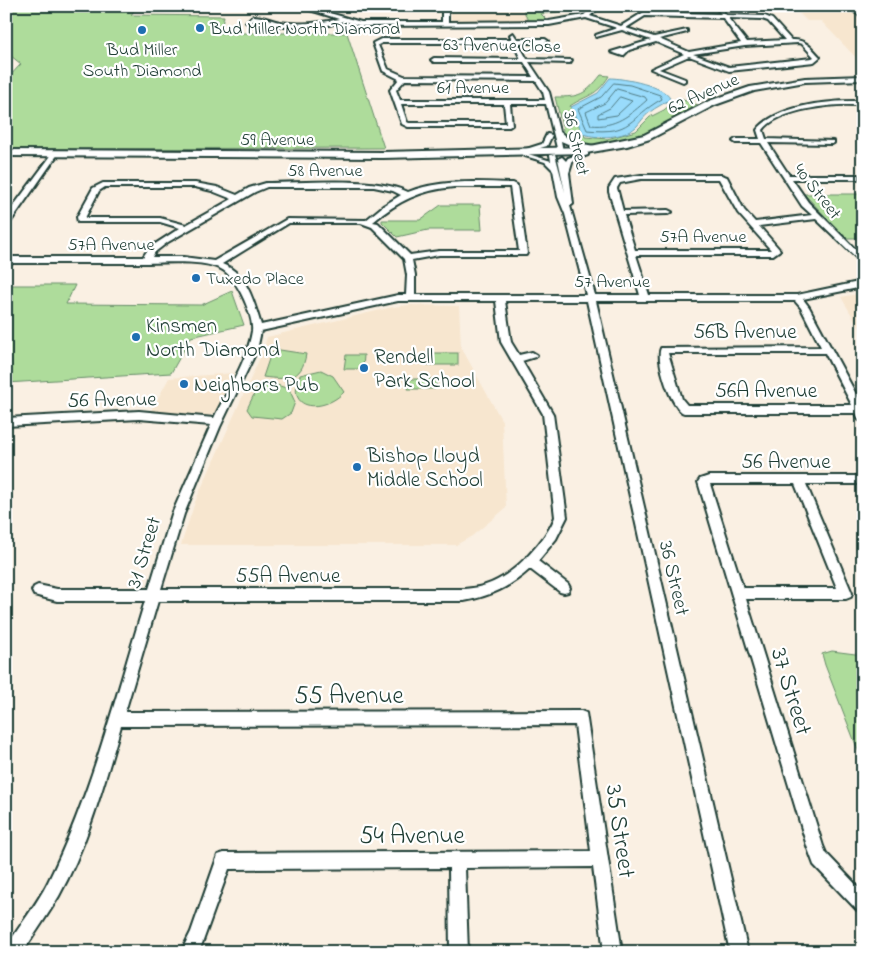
<svg xmlns="http://www.w3.org/2000/svg" width="869" height="958" font-family="'Indie Flower',sans-serif">
<style>
.built{fill:#f7e6cf}
.green{fill:#aedc9b;stroke:#668c68}
.water{fill:#99dbfb;stroke:#689cab}
.lines{fill:none;stroke-linecap:round;stroke-linejoin:round}
.shore{stroke:#507c84;stroke-width:1}
.minor-casing{stroke:#1f3d34;stroke-width:4}
.major-casing{stroke:#1f3d34;stroke-width:4}
.minor{fill:#fff;fill-rule:evenodd}
.major{fill:#fff;fill-rule:evenodd}
.poi-dot{fill:#1f6fb2;stroke:#fff;stroke-width:2}
.labels{text-anchor:middle;stroke-width:4.5;stroke-linejoin:round;paint-order:stroke}
.far-poi-label{font-size:18px;fill:#1f3d34;stroke:#fff;text-anchor:start}
.far-street-label{font-size:18px;fill:#1f3d34;stroke:#fff}
.poi-label{font-size:21px;fill:#1f3d34;stroke:#fff;text-anchor:start}
.street-label{font-size:21px;fill:#1f3d34;stroke:#fff}
.near-street-label{font-size:25px;fill:#1f3d34;stroke:#fff}
</style>
<rect width="100%" height="100%" fill="#faf0e3"/>
<filter id="ink" filterUnits="userSpaceOnUse"><feTurbulence type="fractalNoise" baseFrequency=".02" numOctaves="2"/><feDisplacementMap in="SourceGraphic" scale="10" xChannelSelector="R" yChannelSelector="G"/><feConvolveMatrix kernelMatrix="1 2 1 2 8 2 1 2 1" color-interpolation-filters="sRGB"/></filter>
<g filter="url(#ink)">
<g class="built">
<polygon points="451,6 522,6 528,21 453,22 451,21"/>
<polygon points="792,6 847,6 863,21 863,65 821,21 807,21"/>
<polygon points="863,293 863,334 841,297"/>
<polygon points="409,305 459,306 461,347 502,421 506,508 472,536 456,545 181,545 195,502 263,351 267,337 393,307"/>
<polygon points="234,373 216,411 210,416 151,411 169,378"/>
</g>
<g class="green">
<polygon points="6,6 137,6 131,15 224,16 220,33 347,33 384,148 6,149 6,80 21,64 6,52"/>
<polygon points="522,6 570,6 557,12 541,14 548,21 528,21"/>
<path d="M601 75 609 76C596 97 588 94 570 106L585 137 607 139 636 131 650 117 664 110 677 98 701 106C682 116 662 129 642 137 624 143 572 153 562 133L563 130 555 97C580 97 585 95 601 75Z"/>
<polygon points="804,194 863,194 863,238 846,238"/>
<polygon points="441,205 480,205 482,230 428,230 397,237 382,222 382,220 420,220"/>
<polygon points="6,285 75,285 66,304 201,305 232,291 244,325 191,337 171,373 6,383"/>
<path d="M280 350 306 354C302 381 286 380 263 377L271 353Z"/>
<rect x="428" y="353" width="30" height="12"/>
<polygon points="346,355 364,355 363,369 344,369"/>
<path d="M321 370 333 376 344 392C324 413 284 412 300 375Z"/>
<polygon points="409,379 437,379 436,389 408,389"/>
<polygon points="259,384 277,385 289,389 295,402 291,413 282,419 252,416 247,409"/>
<polygon points="832,651 863,655 863,763 825,665 822,654"/>
</g>
<path class="water" d="M610 78C623 78 666 86 670 99 664 104 656 107 650 112 644 116 641 122 636 127 624 138 598 139 583 134L571 107 598 93Z"/>
<g class="lines">
<g class="shore">
<path d="M614 83 630 85 660 95 662 99C628 118 633 135 587 130L578 109 601 97Z"/>
<path d="M617 89 645 97 647 100C630 115 615 128 591 125L586 112 605 103Z"/>
<polygon points="620,97 632,101 617,115 598,118 598,114 610,108"/>
</g>
<defs>
<g id="minor">
<polygon points="158,6 213,6 160,9"/>
<path d="M297 6H305L361 22H442V6H448V22L549 21 584 15 595 6H600L590 16 621 26 644 12 721 14 715 6H720L726 15 765 16 772 19 791 40C805 39 811 47 820 57L814 62 729 71 689 56 659 69 685 79V81L683 82 651 69 684 54 656 42 629 50 623 56 611 52 651 40 622 30 596 37V35L617 28 586 18 549 25 361 26 344 21 325 26H252L246 22 253 16C263 16 270 20 280 22 296 25 323 23 339 19ZM645 16 723 18 741 43 689 52 659 39 687 32V30L654 37 626 28ZM728 18 762 19 768 21 785 40 747 42ZM254 20 271 22H252ZM798 43 802 44 814 57 812 58 729 67 693 54 745 46Z"/>
<polygon points="367,6 403,6 401,8"/>
<polygon points="848,6 853,6 863,15 863,19"/>
<path d="M513 33 517 39H545L548 41 545 43H518L527 59 572 60 570 63 529 62 549 92 559 131 572 142 600 147V149L575 147 561 141 563 151 558 152 546 104H510L512 125 509 127H408L402 124 390 90 399 79 383 71 373 43 381 39H512L510 35ZM382 43H513L521 59 434 58 431 60 434 62H524L533 77 404 76 388 69 378 45ZM405 80 536 81 543 92 545 100H400L396 90ZM401 104H504L506 123H409L407 122Z"/>
<path d="M855 101 863 102V106C838 102 778 109 763 130L766 139 834 141V143L832 144 768 143 789 175H858V179H792L808 202 863 257V264L816 219 759 226 780 250 773 255H636L649 295H797L863 281V287L803 299 809 307 863 407V421L859 420 856 413H684C671 408 655 359 661 348L821 347 801 308 795 301H596L748 952H730L587 301H505L511 342 519 355 532 352 537 355 535 357 522 361 553 414 567 517 556 539 538 561 568 584 570 588 568 592 564 593 560 592 530 569C510 587 491 596 464 601H158L125 712 581 711 586 713 622 952H604L593 867 465 868 468 952H450L449 868 229 869 199 952H181L191 932 218 855 224 853 591 851 575 725 121 726C104 783 88 844 59 896 48 915 35 933 23 952H6L7 946C20 925 37 904 48 882 92 793 116 695 145 601H57L34 595 32 591 34 587 38 585 57 589H149L172 514 211 425 139 419 6 426V418L139 411 214 418C227 391 247 362 252 331 254 316 236 276 221 269 202 259 161 263 139 263 95 263 50 263 6 263V257H143L149 248 180 228 160 222H78L77 217 93 188 103 183H195L217 187 237 195 249 188 266 183C305 183 375 176 408 192 441 179 478 182 513 183L517 185 527 253 526 255H439L412 260 415 275V295H586L565 214 558 197 553 170 545 162 522 155 525 153 551 161 550 155 555 154 565 192 558 159 562 157 566 161 568 158 586 152 588 153V155L573 160 569 173 573 204 570 206 595 295H640L609 192V188L615 179 641 175H721L727 177 744 210 755 222 812 215 802 206 761 143H736L733 141 736 139H760L757 130C776 106 825 101 855 101ZM641 179H719L738 213 771 250H635L624 215 668 214 672 212 668 210 623 211 617 188 620 183ZM105 187H195L212 191 232 199 186 225 160 218H85L99 191ZM267 187H374L393 191 401 195 383 206 366 220 287 219 214 261 183 257H152L155 252 168 242 255 192ZM454 187H510L519 251H439L410 255 378 223 373 222C398 201 421 190 454 187ZM289 223H361L372 227 404 259 407 275 406 295H398L261 325C254 302 247 273 222 264ZM398 301H496L501 342 543 414 555 517C546 541 514 574 491 583 482 587 473 588 464 589H161L184 514 220 427 257 350 261 331ZM668 353H825L852 405H687L682 399Z"/>
<polygon points="547,134 552,135 547,146 523,153 520,151 542,144"/>
<polygon points="53,153 58,154 9,224 6,224 6,216"/>
<path d="M709 476H863V484H806L852 593 851 597 846 599H746L823 846 826 853 863 892V912L857 910 814 865 807 846 698 482 700 479ZM710 484H795L837 588H743Z"/>
</g>
<polygon id="major" points="863,76 863,80 805,82 754,91 715,105 650,139 627,146 586,153 383,158 6,156 6,150 383,152 586,147 644,135 709,101 750,87 805,78"/>
</defs>
<use href="#minor" class="minor-casing"/>
<use href="#major" class="major-casing"/>
<use href="#minor" class="minor"/>
<use href="#major" class="major"/>
</g>
</g>
<g class="poi-dot">
<circle cx="200" cy="28" r="5"/>
<circle cx="142" cy="30" r="5"/>
<circle cx="196" cy="278" r="5"/>
<circle cx="136" cy="337" r="5"/>
<circle cx="364" cy="368" r="5"/>
<circle cx="184" cy="384" r="5"/>
<circle cx="357" cy="467" r="5"/>
</g>
<g class="labels">
<g class="far-poi-label">
<text x="210" y="34">Bud Miller North Diamond</text>
<text x="142" y="55" text-anchor="middle">Bud Miller<tspan x="142" dy="21">South Diamond</tspan></text>
<text x="206" y="284">Tuxedo Place</text>
</g>
<g class="far-street-label">
<text transform="translate(502 45) rotate(1)" y="6">63 Avenue Close</text>
<text x="473" y="93">61 Avenue</text>
<text transform="translate(703 93) rotate(-24)" y="6">62 Avenue</text>
<text x="277" y="145">59 Avenue</text>
<text transform="translate(577 143) rotate(77)" y="6">36 Street</text>
<text x="325" y="176">58 Avenue</text>
<text transform="translate(818 191) rotate(52)" y="6">40 Street</text>
<text x="703" y="242">57A Avenue</text>
<text x="111" y="250">57A Avenue</text>
<text x="612" y="287">57 Avenue</text>
</g>
<g class="poi-label">
<text x="146" y="332">Kinsmen<tspan x="146" dy="24">North Diamond</tspan></text>
<text x="374" y="363">Rendell<tspan x="374" dy="24">Park School</tspan></text>
<text x="194" y="391">Neighbors Pub</text>
<text x="367" y="462">Bishop Lloyd<tspan x="367" dy="24">Middle School</tspan></text>
</g>
<g class="street-label">
<text x="745" y="338">56B Avenue</text>
<text x="766" y="397">56A Avenue</text>
<text transform="translate(112 399) rotate(-1)" y="7">56 Avenue</text>
<text x="786" y="468">56 Avenue</text>
<text transform="translate(143 552) rotate(-73)" y="7">31 Street</text>
<text x="288" y="582">55A Avenue</text>
<text transform="translate(675 578) rotate(77)" y="7">36 Street</text>
</g>
<g class="near-street-label">
<text transform="translate(793 691) rotate(73)" y="9">37 Street</text>
<text x="349" y="703">55 Avenue</text>
<text transform="translate(622 831) rotate(82)" y="9">35 Street</text>
<text x="412" y="843">54 Avenue</text>
</g>
</g>
<rect width="869" height="958" fill="none" stroke="#fff" stroke-width="25"/>
<rect x="12" y="12" width="844" height="933" fill="none" stroke="#1f3d34" stroke-width="2" filter="url(#ink)"/>
</svg>
